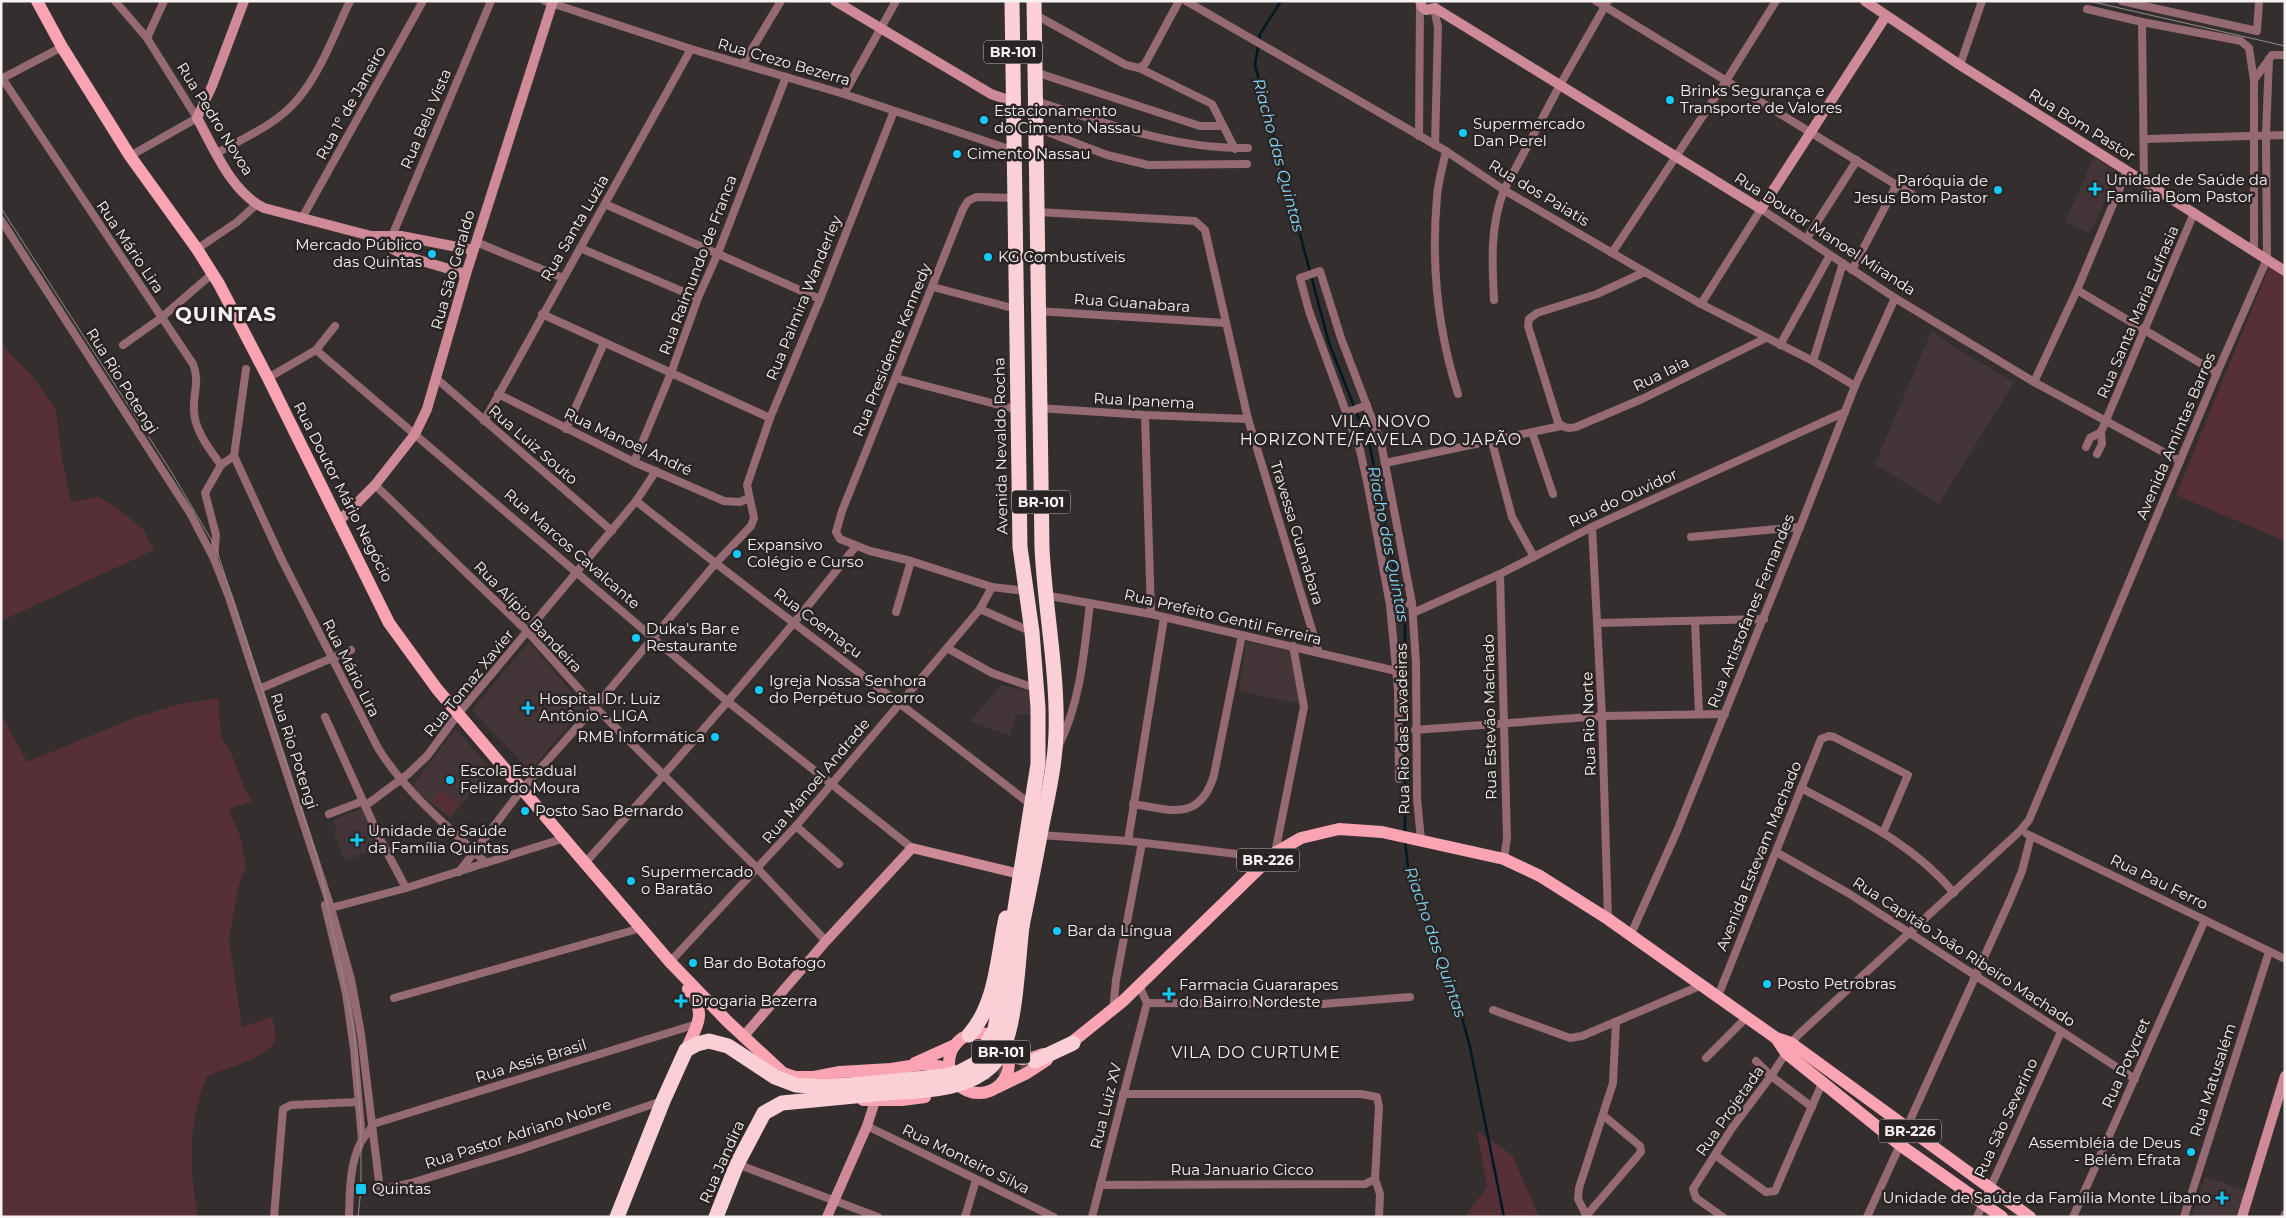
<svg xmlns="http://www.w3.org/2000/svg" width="2286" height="1218" font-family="Montserrat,sans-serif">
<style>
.built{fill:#443638}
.green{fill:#572f37}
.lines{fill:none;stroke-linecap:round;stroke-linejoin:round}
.stream{stroke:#001822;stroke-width:2.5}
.highway-tunnel{stroke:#524b4c;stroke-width:15;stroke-dasharray:15 8;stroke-linecap:butt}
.street{stroke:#956a72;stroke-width:8}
.secondary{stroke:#ce8a97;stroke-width:10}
.primary{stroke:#faa3b3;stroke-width:12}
.highway{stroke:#facfd6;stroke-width:15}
.tram{stroke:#928c8d;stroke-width:1}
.highway-bridge{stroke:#facfd6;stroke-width:15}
.poi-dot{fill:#14cafb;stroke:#2b2425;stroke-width:2}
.labels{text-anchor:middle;stroke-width:5;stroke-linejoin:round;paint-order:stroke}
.shield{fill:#2b2425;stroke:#bab4b5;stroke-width:1}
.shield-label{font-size:14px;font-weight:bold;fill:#f7f2f3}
.street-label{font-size:15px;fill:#f7f2f3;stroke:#2b2425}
.poi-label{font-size:15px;fill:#f7f2f3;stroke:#2b2425;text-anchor:start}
.water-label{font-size:16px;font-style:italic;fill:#83d9f9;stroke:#2b2425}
.neighbourhood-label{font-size:16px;letter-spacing:1px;fill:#f7f2f3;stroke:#2b2425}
.district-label{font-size:20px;font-weight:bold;letter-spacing:1px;fill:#f7f2f3;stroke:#2b2425}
</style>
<rect width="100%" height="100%" fill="#352e2f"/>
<g class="built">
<polygon points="2094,157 2118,172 2090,233 2065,222"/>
<polygon points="1932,330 1953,347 2014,382 1939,504 1875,464"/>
<polygon points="529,642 584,707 530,771 472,710"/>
<polygon points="1246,642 1289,650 1300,704 1239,691"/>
<polygon points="1001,685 1032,692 1032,715 1016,714 1010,736 970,721"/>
<polygon points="456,729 491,770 450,818 411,787"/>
<polygon points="362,808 380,847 345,861 334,833 337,832 333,820"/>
<polygon points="2205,1177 2248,1191 2240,1217 2192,1217"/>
</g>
<g class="green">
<polygon points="2270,265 2285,275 2285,541 2176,495"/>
<polygon points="1,340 5,349 31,374 56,410 62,459 71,502 98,497 117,508 143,529 154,550 1,621"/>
<path d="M218 698 221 736 232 755 245 789 252 801 229 809 240 836 246 866 238 888 229 939 242 1027 272 1017C273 1023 277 1034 275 1040 268 1059 225 1068 207 1076 188 1121 189 1169 198 1217H1V714L27 762 134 718 176 705Z"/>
<polygon points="441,790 459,804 450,816 433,802"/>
<polygon points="1477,1131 1512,1155 1539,1217 1465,1217 1487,1187"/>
</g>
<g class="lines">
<g class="stream">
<polyline points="1281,1 1260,34 1255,65 1329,343 1370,447 1405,624 1405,832"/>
<polyline points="1405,840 1408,868 1462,1017 1470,1047 1504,1217"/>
</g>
<polyline class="highway-tunnel" points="975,1072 993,1072 1035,1061"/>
<g class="street">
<polyline points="115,1 147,38 197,118 130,156"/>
<polyline points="545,1 691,49 844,94 1015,151"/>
<polyline points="1186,1 1446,151 1504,190 1645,272 1701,304 1813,361 1855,386"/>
<polyline points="1596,1 1916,197"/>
<polyline points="2122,1 2257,31 2259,1"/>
<polyline points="1434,9 1438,27 1435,145"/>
<polyline points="2087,9 2142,22 2144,183"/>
<polyline points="1034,14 1126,65 1139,68 1145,64 1179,1"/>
<polyline points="2142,22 2241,41 2249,48 2254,80 2254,252"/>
<polyline points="147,38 164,1"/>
<polyline points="743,64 781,1"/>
<polyline points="1960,65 1982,1"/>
<polyline points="1139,68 1212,104 1235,149"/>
<polyline points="1035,72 1200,126 1223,126"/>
<path d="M2 78 193 364C200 381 193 393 194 410 194 430 210 450 221 465"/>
<polyline points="1,79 62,47"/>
<polyline points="2254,80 2272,55 2285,55"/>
<polyline points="844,94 896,1"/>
<path d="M1036 101C1102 122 1177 150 1248 148"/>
<polyline points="1037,128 1107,155 1148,165 1247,164"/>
<polyline points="1419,136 1420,4"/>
<polyline points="2144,139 2285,135"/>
<path d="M1446 151C1443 166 1438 181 1437 197 1431 263 1438 331 1458 394"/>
<path d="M217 153C244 138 277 124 297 100 320 74 335 32 350 1"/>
<polyline points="1015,198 976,197 968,201 963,209 842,511 836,532 840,539 870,551 911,561 992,587 1025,591"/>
<polyline points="605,204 820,299"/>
<polyline points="1038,212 1195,221 1205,230 1248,419 1319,653"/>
<polyline points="302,218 423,1"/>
<polyline points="1,220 190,513 214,559 229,597 331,908 351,979 361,1034 380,1190 411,1183 519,1150 662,1101"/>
<polyline points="1807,238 1857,160"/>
<polyline points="476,242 563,278"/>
<polyline points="389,248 392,236 491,1"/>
<polyline points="580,248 698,298"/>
<polyline points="197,249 237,222 257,204"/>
<polyline points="1612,253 1726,81 1776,1"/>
<polyline points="1852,270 1897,184"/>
<path d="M1645 272 1597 294 1537 313 1529 319 1528 326 1558 422C1563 428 1569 429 1576 427L1642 399 1766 338"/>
<polyline points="933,287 1016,309"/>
<polyline points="2077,290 2217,373"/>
<path d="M1494 300C1492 261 1490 226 1504 190L1560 85 1608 1"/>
<polyline points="1701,304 1761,209 1895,298 2034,382 2180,461"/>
<polyline points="1037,311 1225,323"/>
<polyline points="542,314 770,418"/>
<polyline points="123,345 161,318 213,273"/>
<polyline points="1780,345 1830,255"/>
<polyline points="316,350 727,701 912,848"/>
<polyline points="1813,361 1843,263"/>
<polyline points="268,378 316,350 335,326"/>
<polyline points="896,378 1018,410"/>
<polyline points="437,379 612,531"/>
<polyline points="2034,382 2077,290 2127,171"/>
<polyline points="498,394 634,462 724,501 740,502 749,498"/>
<polyline points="1039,408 1145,415 1248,419"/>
<polyline points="1348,412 1367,405"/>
<polyline points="1145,415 1151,614"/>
<polyline points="484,421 691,49"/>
<polyline points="566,429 604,343"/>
<polyline points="1532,432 1553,494"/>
<polyline points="1492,442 1512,517 1534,557"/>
<polyline points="2086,447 2090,438 2101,432"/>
<polyline points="2097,454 2102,444 2101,432 2194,213"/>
<path d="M234 456 282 560 378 748C406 793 448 826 486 863"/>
<polyline points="634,462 671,373 698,298 718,253 786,77"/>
<polyline points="1385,463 1561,426"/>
<polyline points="375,485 528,632 595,707 758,869 826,941"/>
<path d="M636 501C766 604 900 702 1030 804"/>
<polyline points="1592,527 1602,716 1608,919"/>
<polyline points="1691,537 1800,527"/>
<polyline points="214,559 216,535 205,493 221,465 234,456 246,369"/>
<polyline points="1500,574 1507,838 1504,859"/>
<polyline points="1044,595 1151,614 1396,671"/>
<polyline points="1390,605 1412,603"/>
<polyline points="980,609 1032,632"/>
<polyline points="896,612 911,561"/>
<polyline points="1413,613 1500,574 1592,527 1845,412"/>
<polyline points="1695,621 1699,713"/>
<polyline points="1598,623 1764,619"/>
<polyline points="947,648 992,673 1037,689"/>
<polyline points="259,689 351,650"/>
<polyline points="325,717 381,841 406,888"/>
<polyline points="1415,730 1602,716 1725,714"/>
<path d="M1059 745C1081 700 1084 652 1090 603"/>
<polyline points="1399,779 1398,690 1390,605 1368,486 1360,450 1309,311 1300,278 1320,271 1341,338 1381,443 1412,603 1416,663 1417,798 1421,840"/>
<path d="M1801 788C1857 818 1913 843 1954 893"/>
<path d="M1133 804C1171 810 1200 822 1214 775L1242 635"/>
<polyline points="365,806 408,774 427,756 459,713 636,501 656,471"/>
<polyline points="329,814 363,801"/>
<polyline points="796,826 839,864"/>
<polyline points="2027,834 2285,959"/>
<polyline points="1040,835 1128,841 1271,858"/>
<polyline points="1128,841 1164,618"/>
<polyline points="1776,852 1848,893 2135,1079"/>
<polyline points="1275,853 1304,707 1293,646"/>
<path d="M585 863C678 760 770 655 856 546"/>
<polyline points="459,872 523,788 595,707 715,564 751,526 754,518 747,485 770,418 820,299 894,111"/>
<polyline points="325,905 346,993 354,1049 362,1140"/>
<polyline points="331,908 406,888 565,838"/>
<polyline points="1631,934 1677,831 1800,527 1855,386 1895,298"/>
<polyline points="670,962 796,826 980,609 992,587"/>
<polyline points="1718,996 1821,739 1829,736 1834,737 1908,775 1883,833"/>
<polyline points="394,998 641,928"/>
<polyline points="1147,1003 1322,1004 1410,997"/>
<polyline points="1113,1010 1116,980 1142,843"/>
<polyline points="1493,1010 1570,1038 1582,1036 1702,985"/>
<polyline points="1706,1058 1747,1017"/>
<polyline points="1756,1061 1771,1076 1812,1107"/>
<polyline points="373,1124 697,1024"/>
<polyline points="867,1126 1054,1217"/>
<polyline points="1906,1129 2010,900 2022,871 2031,836"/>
<polyline points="1715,1155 1766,1192 1775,1191 1823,1081"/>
<polyline points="737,1164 878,1217"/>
<polyline points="1375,1179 1380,1194 1379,1217"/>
<polyline points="1100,1185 1365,1184 1375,1179 1379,1107 1377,1097 1361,1094 1123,1094"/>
<polyline points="1586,1216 1641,1152 1640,1146 1604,1116"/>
<polyline points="274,1217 283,1109 291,1105 358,1102"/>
<path d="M349 1217C350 1192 349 1165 361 1142 364 1136 369 1133 372 1126"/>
<polyline points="965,1217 976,1180"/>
<polyline points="1092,1217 1147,1003 1139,985"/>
<polyline points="1587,1217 1578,1199 1579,1188 1613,1083 1616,1022"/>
<polyline points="1723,1217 1696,1198 1693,1189 1732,1128 1771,1076 1797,1036 2020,831 2029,820 2217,373 2267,259 2266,134 2269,59"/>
<polyline points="1867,1217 1900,1145"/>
<polyline points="1977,1217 2061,1032"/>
<polyline points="2073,1217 2205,920"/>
<polyline points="2184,1217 2269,952"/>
<polyline points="2284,1217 2285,1214"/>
</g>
<g class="secondary">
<path d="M244 1 212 86 197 118C214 148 231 192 264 208L371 236H401L473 250"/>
<polyline points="835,1 991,94 1014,102"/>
<polyline points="1420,1 1422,7 1426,10 1435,8"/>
<polyline points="1865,1 1960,65 2285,271"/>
<polyline points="1435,8 1761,209 1886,16"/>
<polyline points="371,236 405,256 466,274"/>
<polyline points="338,522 375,485 415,434 427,409 466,274 553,1"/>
<polyline points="743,1037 826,941 912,848 1020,874"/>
<polyline points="827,1217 867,1126 875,1101"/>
<polyline points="2242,1217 2285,1076"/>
</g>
<g class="primary">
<polyline points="37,1 62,47 130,156 197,249 219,284 268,378 389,623 437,689 573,849 670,962 727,1021 783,1073 795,1077 814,1077 840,1072 891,1069 923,1064 950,1068"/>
<circle cx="979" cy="1063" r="30"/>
<polyline points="1776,1038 1786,1053 1900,1145 2002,1217"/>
<polyline points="1066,1047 1123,1001 1275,853 1301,838 1339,829 1382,832 1504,859 1540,876 1608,919 1776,1038 1791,1043 2030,1217"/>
<path d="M686 1050C697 1024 708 1014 688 989"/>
<path d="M1008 1054C1020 1062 1030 1059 1043 1054"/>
<polyline points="915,1063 955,1045"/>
<polyline points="998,1087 1027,1073 1047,1060"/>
<polyline points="863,1100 902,1100 925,1097"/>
</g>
<g class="highway">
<path d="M1022 926C1029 892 1036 858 1042 825 1048 795 1055 765 1056 734 1058 672 1045 610 1042 548L1034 1"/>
<polyline points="1011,934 1038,764 1038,708 1032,632 1020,547 1012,1"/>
<path d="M969 1035C997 1003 997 958 1006 918"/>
<polyline points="1035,1061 1073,1043"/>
<polyline points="617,1217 663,1101 686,1050 697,1044 709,1041 728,1046 775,1077 796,1085 825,1087 885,1082"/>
<polyline points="716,1217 737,1164 764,1113 782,1103 886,1093"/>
</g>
<g class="tram">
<polyline points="2089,1 2285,46"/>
<polyline points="1,208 172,473 216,548 318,860 354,1031 361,1127 361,1189 358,1217"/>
</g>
<g class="highway-bridge">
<polyline points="885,1082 945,1076 960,1072 977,1063 995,1029 1011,934"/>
<path d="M886 1093C916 1091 949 1091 976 1077 986 1072 996 1063 1001 1053 1016 1025 1018 960 1022 926"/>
</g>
</g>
<g class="poi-dot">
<circle cx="1670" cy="100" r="5"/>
<circle cx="984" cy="120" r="5"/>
<circle cx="1463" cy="133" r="5"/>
<circle cx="957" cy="154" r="5"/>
<path d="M2092.5 181.5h5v5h5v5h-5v5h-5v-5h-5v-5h5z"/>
<circle cx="1998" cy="190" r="5"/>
<circle cx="432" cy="254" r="5"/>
<circle cx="988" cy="257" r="5"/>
<circle cx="737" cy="554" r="5"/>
<circle cx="636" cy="638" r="5"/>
<circle cx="759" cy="690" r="5"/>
<path d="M525.5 700.5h5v5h5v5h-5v5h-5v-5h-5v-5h5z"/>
<circle cx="715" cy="737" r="5"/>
<circle cx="450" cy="780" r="5"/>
<circle cx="525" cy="811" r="5"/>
<path d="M354.5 832.5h5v5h5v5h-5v5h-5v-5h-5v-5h5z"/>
<circle cx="631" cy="881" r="5"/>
<circle cx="1057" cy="931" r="5"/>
<circle cx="693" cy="963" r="5"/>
<circle cx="1767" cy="984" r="5"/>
<path d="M1166.5 986.5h5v5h5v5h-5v5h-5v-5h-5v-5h5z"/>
<path d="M678.5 993.5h5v5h5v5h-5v5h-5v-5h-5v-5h5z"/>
<circle cx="2191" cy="1152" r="5"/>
<rect x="355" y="1183" width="12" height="12" rx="2.5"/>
<path d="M2219.5 1190.5h5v5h5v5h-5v5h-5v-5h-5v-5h5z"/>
</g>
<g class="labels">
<g class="shield">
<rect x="984" y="40.5" width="58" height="23" rx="4"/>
<rect x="1012" y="490.5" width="58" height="23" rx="4"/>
<rect x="1237" y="848.5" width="62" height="23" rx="4"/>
<rect x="972" y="1040.5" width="58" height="23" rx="4"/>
<rect x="1879" y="1119.5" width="62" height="23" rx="4"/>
</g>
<g class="shield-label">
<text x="1013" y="57">BR-101</text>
<text x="1041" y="507">BR-101</text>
<text x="1268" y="865">BR-226</text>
<text x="1001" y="1057">BR-101</text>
<text x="1910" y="1136">BR-226</text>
</g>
<g class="street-label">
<text transform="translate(784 62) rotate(16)" y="5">Rua Crezo Bezerra</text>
<text transform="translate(351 103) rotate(-61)" y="5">Rua 1º de Janeiro</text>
<text transform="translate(215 119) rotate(58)" y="5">Rua Pedro Novoa</text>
<text transform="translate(426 119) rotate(-67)" y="5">Rua Bela Vista</text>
<text transform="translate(2082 125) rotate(32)" y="5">Rua Bom Pastor</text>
<text transform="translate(1539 193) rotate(31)" y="5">Rua dos Paiatis</text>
<text transform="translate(575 228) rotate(-60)" y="5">Rua Santa Luzia</text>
<text transform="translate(1825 234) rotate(33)" y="5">Rua Doutor Manoel Miranda</text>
<text transform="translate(130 247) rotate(56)" y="5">Rua Mário Lira</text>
<text transform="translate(698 265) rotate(-69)" y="5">Rua Raimundo de Franca</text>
<text transform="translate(453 270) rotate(-74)" y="5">Rua São Geraldo</text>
<text transform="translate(804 298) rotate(-68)" y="5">Rua Palmira Wanderley</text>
<text transform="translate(1132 303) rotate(4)" y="5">Rua Guanabara</text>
<text transform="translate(2138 312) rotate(-67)" y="5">Rua Santa Maria Eufrasia</text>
<text transform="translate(892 350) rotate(-68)" y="5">Rua Presidente Kennedy</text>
<text transform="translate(1661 374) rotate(-26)" y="5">Rua Iaia</text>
<text transform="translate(122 381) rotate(58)" y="5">Rua Rio Potengi</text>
<text transform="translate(1144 401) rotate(3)" y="5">Rua Ipanema</text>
<text transform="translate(2176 436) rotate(-67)" y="5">Avenida Amintas Barros</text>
<text transform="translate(628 442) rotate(25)" y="5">Rua Manoel André</text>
<text transform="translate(533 445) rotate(41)" y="5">Rua Luiz Souto</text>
<text transform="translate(1001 446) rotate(-91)" y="5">Avenida Nevaldo Rocha</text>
<text transform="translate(343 492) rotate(63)" y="5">Rua Doutor Mário Negócio</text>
<text transform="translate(1623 498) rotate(-25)" y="5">Rua do Ouvidor</text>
<text transform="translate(1297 533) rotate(73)" y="5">Travessa Guanabara</text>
<text transform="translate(572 549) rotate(41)" y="5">Rua Marcos Cavalcante</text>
<text transform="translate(1751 611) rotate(-68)" y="5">Rua Artistofanes Fernandes</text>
<text transform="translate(528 617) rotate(46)" y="5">Rua Alípio Bandeira</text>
<text transform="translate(1223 617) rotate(13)" y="5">Rua Prefeito Gentil Ferreira</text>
<text transform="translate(818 623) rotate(37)" y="5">Rua Coemaçu</text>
<text transform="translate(351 668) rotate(63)" y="5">Rua Mário Lira</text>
<text transform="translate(469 683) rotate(-51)" y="5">Rua Tomaz Xavier</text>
<text transform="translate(1490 717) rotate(-91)" y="5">Rua Estevão Machado</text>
<text transform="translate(1589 724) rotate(-92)" y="5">Rua Rio Norte</text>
<text transform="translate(1403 729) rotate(-91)" y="5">Rua Rio das Lavadeiras</text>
<text transform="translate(294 751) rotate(72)" y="5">Rua Rio Potengi</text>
<text transform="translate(816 781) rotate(-50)" y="5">Rua Manoel Andrade</text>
<text transform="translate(1759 856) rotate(-68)" y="5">Avenida Estevam Machado</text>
<text transform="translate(2159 882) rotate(26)" y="5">Rua Pau Ferro</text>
<text transform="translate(1964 952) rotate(33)" y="5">Rua Capitão João Ribeiro Machado</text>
<text transform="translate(531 1061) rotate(-17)" y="5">Rua Assis Brasil</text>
<text transform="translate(2126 1063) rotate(-66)" y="5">Rua Potycret</text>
<text transform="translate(2213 1080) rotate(-72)" y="5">Rua Matusalém</text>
<text transform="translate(1106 1106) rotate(-76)" y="5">Rua Luiz XV</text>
<text transform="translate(1730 1111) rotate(-55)" y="5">Rua Projetada</text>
<text transform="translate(2006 1118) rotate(-65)" y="5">Rua São Severino</text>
<text transform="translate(518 1134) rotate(-18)" y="5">Rua Pastor Adriano Nobre</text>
<text transform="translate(966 1159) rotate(26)" y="5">Rua Monteiro Silva</text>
<text transform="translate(722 1162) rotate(-66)" y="5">Rua Jandira</text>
<text x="1242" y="1175">Rua Januario Cicco</text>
</g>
<g class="poi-label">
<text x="1680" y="96">Brinks Segurança e<tspan x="1680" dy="17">Transporte de Valores</tspan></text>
<text x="994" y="116">Estacionamento<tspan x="994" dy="17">do Cimento Nassau</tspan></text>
<text x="1473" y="129">Supermercado<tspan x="1473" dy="17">Dan Perel</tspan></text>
<text x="967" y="159">Cimento Nassau</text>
<text x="2106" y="185">Unidade de Saúde da<tspan x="2106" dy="17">Família Bom Pastor</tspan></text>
<text x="1988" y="186" text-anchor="end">Paróquia de<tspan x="1988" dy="17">Jesus Bom Pastor</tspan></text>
<text x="422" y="250" text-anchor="end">Mercado Público<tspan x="422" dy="17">das Quintas</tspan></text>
<text x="998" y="262">KG Combustíveis</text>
<text x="747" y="550">Expansivo<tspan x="747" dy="17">Colégio e Curso</tspan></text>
<text x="646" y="634">Duka's Bar e<tspan x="646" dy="17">Restaurante</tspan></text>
<text x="769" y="686">Igreja Nossa Senhora<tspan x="769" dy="17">do Perpétuo Socorro</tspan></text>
<text x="539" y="704">Hospital Dr. Luiz<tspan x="539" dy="17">Antônio - LIGA</tspan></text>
<text x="705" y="742" text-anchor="end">RMB Informática</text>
<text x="460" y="776">Escola Estadual<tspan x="460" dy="17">Felizardo Moura</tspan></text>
<text x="535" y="816">Posto Sao Bernardo</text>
<text x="368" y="836">Unidade de Saúde<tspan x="368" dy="17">da Família Quintas</tspan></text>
<text x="641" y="877">Supermercado<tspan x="641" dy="17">o Baratão</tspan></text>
<text x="1067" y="936">Bar da Língua</text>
<text x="703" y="968">Bar do Botafogo</text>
<text x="1777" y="989">Posto Petrobras</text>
<text x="1179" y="990">Farmacia Guararapes<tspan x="1179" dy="17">do Bairro Nordeste</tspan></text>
<text x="691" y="1006">Drogaria Bezerra</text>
<text x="2181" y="1148" text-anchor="end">Assembléia de Deus<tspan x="2181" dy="17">- Belém Efrata</tspan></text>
<text x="372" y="1194">Quintas</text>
<text x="2211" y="1203" text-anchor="end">Unidade de Saúde da Família Monte Líbano</text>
</g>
<g class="water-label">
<text transform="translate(1279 155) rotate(75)" y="6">Riacho das Quintas</text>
<text transform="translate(1389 544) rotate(79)" y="6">Riacho das Quintas</text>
<text transform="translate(1436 942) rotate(71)" y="6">Riacho das Quintas</text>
</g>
<g class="neighbourhood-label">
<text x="1381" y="427">VILA NOVO<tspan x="1381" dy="18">HORIZONTE/FAVELA DO JAPÃO</tspan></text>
<text x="1256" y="1058">VILA DO CURTUME</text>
</g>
<g class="district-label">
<text x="226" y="321">QUINTAS</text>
</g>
</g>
<rect width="2286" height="1218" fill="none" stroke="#f7f2f3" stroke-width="5"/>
</svg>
